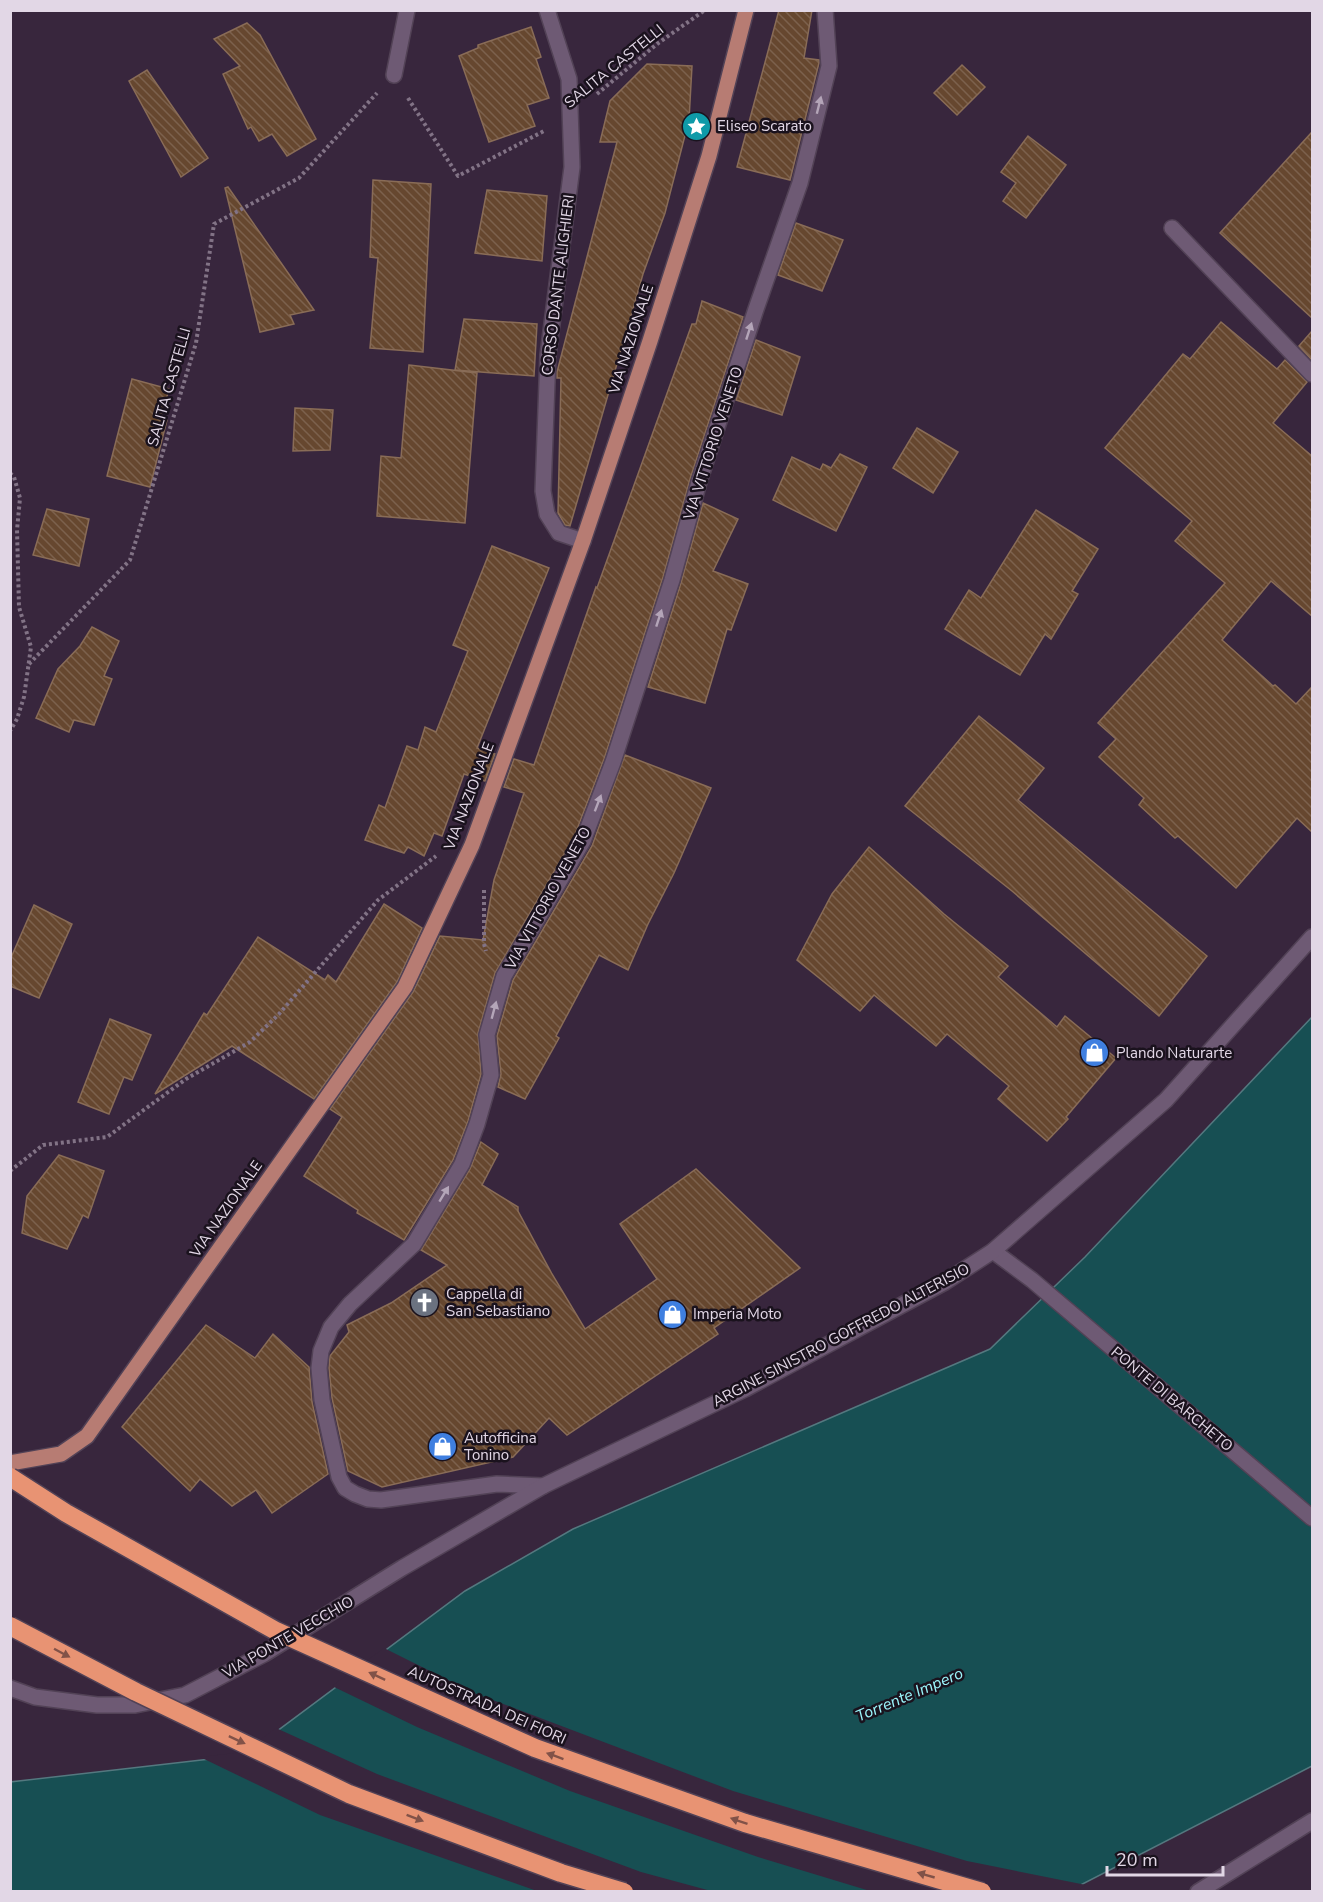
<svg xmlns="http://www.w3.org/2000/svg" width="1323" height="1902" font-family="'Nunito Sans',sans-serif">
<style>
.water{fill:#174f53;stroke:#54787f;stroke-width:1.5}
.pier{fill:#38263d}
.building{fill:url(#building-back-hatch);stroke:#896c57;stroke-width:1.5}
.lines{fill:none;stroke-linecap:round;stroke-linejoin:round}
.minor-casing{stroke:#524256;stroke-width:18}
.tertiary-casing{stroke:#524256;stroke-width:18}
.secondary-casing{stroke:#524256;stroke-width:18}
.primary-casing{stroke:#524256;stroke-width:18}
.path{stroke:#827386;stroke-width:4;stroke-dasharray:3 3;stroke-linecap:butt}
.minor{stroke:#6e5a74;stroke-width:15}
.tertiary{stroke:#6e5a74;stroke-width:15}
.secondary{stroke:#6e5a74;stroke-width:15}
.primary{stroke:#b77c73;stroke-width:15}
.motorway-bridge-casing{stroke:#524256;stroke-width:21;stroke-linecap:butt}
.motorway-bridge{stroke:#e89373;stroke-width:18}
.oneway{fill:#b4a5b8}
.oneway2{fill:#815248}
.labels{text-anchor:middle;stroke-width:5;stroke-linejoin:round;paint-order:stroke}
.street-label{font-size:15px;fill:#e2d7e6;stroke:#1a121d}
.poi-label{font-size:15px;fill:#e2d7e6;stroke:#1a121d;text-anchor:start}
.water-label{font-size:16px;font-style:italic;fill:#9bf5fb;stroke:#1a121d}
</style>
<defs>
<pattern id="building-back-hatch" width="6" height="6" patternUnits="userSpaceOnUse" patternTransform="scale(1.5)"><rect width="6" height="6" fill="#66472f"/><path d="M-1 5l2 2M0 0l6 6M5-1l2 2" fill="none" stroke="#7c614d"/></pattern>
</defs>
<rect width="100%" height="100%" fill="#38263d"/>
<polygon class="water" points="1312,1017 1312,1766 1067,1892 11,1891 10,1782 245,1755 465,1591 573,1529 990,1349 1085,1257"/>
<g class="pier">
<polygon points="384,1648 474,1693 733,1791 967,1861 1086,1885 1073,1892 870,1891 758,1857 570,1791 417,1727 332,1686"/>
<polygon points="276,1728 377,1774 641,1872 711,1891 537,1891 320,1815 200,1757 244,1752"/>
</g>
<g class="building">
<polygon points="779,10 812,10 804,58 819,60 819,63 790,180 737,167"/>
<polygon points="247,23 260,35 316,139 287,156 272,134 259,141 251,127 248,129 223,74 240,66 214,39"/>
<polygon points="531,27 541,57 536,59 549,98 527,105 535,126 489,142 459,56 478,48 478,45"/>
<polygon points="647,64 692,66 689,120 665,213 643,274 570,526 565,525 558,513 561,378 557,378 557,372 617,142 600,142 610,101"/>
<polygon points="962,65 985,87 957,115 934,93"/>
<polygon points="147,70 208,158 181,177 129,81"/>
<polygon points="1312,132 1312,318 1220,233"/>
<polygon points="1028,136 1066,165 1026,218 1003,201 1016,183 1001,172"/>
<polygon points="373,180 431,184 423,352 370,348 378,258 370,257"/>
<polygon points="228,187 314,310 290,315 294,324 260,332 225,188"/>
<polygon points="487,190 547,196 542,261 475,253"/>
<polygon points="796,223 843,240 822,291 778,275"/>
<polygon points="702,301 743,317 690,479 663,577 604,759 574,837 495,973 478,1033 481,1074 468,1121 453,1160 404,1240 357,1213 358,1210 304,1176 342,1117 330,1109 413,992 440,936 483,940 494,880 524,793 504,787 514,759 534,765 596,587 597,588 692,324 696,324"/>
<polygon points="464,319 537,324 534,376 455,370"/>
<polygon points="1221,322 1277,369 1285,360 1307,382 1273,423 1312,456 1312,616 1271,581 1222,640 1273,686 1275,685 1296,704 1312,687 1312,832 1297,818 1236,888 1178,836 1175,838 1139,805 1144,798 1099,757 1116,739 1098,723 1225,583 1175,541 1192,521 1105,448 1183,354 1190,359"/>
<polygon points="1312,331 1312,360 1299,346"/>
<polygon points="756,340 800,357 782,415 736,400"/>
<polygon points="409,365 477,373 465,523 377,516 381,456 401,458"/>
<polygon points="132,379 169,389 161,418 167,420 150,487 107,476"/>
<polygon points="295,408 333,410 330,450 293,451"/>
<polygon points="917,428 958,452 933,493 893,468"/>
<polygon points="840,454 867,467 836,531 773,500 792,457 820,470 823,464 831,468"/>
<polygon points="703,503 738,519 713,571 748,584 731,630 727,629 705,703 648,687 681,583"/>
<polygon points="47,509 89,519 79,566 33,555"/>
<polygon points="1036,510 1098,549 1072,591 1078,594 1051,639 1045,634 1020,675 945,629 969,590 981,598"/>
<polygon points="492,546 549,568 477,748 495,754 485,781 464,774 442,836 434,833 424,856 408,847 404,853 365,840 379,805 385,808 407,746 418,750 425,727 436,732 468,651 453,645"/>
<polygon points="92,627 119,641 104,676 112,679 94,725 74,720 69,732 36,718 58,669 80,646"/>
<polygon points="979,716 1044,768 1018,800 1207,956 1159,1016 1012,891 905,806"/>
<polygon points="625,755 711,788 674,873 648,924 628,970 599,955 556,1036 559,1038 525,1099 498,1087 501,1074 497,1036 513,980 592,846"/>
<polygon points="869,847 944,914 1008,966 998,977 1057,1027 1065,1016 1116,1058 1066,1117 1068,1119 1047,1141 998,1099 1009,1086 947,1034 936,1046 874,995 860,1011 797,960 832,894"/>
<polygon points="384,904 422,928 397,982 314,1099 232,1046 155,1094 204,1013 207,1015 258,937 325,980 328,975 336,982"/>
<polygon points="34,905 72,924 39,998 10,986 10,960"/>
<polygon points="110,1019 151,1035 132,1080 124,1077 109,1114 78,1102"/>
<polygon points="481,1142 498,1154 482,1185 518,1207 518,1211 552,1274 585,1329 657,1279 620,1224 696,1169 800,1268 714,1328 718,1334 567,1435 549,1418 513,1457 382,1487 348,1471 332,1398 329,1368 330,1356 349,1332 347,1325 391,1303 447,1265 421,1250 470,1169"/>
<polygon points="59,1155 104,1171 88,1218 83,1215 67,1249 22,1233 27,1196"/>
<polygon points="206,1325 255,1358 273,1334 309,1367 312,1402 328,1474 272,1513 256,1490 232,1506 200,1479 190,1491 122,1427"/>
</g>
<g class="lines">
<defs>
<g id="minor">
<polyline points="394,75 407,10"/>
<polyline points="1172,228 1312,374"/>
<polyline points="543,1486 497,1484 381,1500 368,1499 355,1494 345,1488 339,1477 322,1400 319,1368 321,1351 331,1327 350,1304 414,1244 462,1164 477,1124 491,1075 487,1035 504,976 583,841 613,762 672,580 699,482 756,309 800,183 829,66 825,10"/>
<polyline points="1198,1892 1312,1821"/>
</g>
<polyline id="tertiary" points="547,10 569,79 572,167 548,355 543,491 547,514 559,533 583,541"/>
<g id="secondary">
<polyline points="993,1251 1032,1280 1312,1518"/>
<polyline points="10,1688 35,1697 97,1705 135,1705 185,1695 264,1654 402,1568 543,1486 745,1389 945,1282 993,1251 1166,1100 1312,937"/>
</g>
<polyline id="primary" points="10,1463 61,1454 87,1436 405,987 472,845 583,541 650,341 709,156 746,10"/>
</defs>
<use href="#minor" class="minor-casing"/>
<use href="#tertiary" class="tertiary-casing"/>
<use href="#secondary" class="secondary-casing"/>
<use href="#primary" class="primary-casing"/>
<g class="path">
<polyline points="597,94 657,44 705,10"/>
<polyline points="408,98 458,176 544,131"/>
<polyline points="10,473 14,477 20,498 17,530 19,607 31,647 24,697 17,719 10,731"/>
<polyline points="29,664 130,560 196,343 214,224 299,178 377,93"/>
<polyline points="484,890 484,944 486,951"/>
<polyline points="10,1171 43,1145 107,1137 186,1079 250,1042 279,1014 378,900 436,856"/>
</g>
<use href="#minor" class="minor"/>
<use href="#tertiary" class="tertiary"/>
<use href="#secondary" class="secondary"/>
<use href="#primary" class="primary"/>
<defs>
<g id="motorway-bridge">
<polyline points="10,1477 66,1513 276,1631 535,1748 745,1823 982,1892"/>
<polyline points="10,1626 136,1692 349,1794 561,1873 624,1892"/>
</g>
</defs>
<use href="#motorway-bridge" class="motorway-bridge-casing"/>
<use href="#motorway-bridge" class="motorway-bridge"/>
</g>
<defs><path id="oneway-solid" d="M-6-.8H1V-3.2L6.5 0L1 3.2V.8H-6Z" transform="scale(1.5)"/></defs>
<g class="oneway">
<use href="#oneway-solid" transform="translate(819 105) rotate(-76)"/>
<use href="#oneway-solid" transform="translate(749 331) rotate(-72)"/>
<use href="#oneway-solid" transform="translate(659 618) rotate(-72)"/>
<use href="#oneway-solid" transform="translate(598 803) rotate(-69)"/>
<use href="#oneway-solid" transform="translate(494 1010) rotate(-75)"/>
<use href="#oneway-solid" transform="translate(444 1194) rotate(-59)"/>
</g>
<g class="oneway2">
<use href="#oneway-solid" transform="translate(62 1653) rotate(28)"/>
<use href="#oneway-solid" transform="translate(377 1676) rotate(-155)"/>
<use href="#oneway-solid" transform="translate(237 1740) rotate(25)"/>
<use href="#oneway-solid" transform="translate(555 1756) rotate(-160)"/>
<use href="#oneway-solid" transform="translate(415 1818) rotate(21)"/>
<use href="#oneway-solid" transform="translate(739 1821) rotate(-161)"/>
<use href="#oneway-solid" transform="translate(926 1875) rotate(-164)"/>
</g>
<defs>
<symbol id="sight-disc" viewBox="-11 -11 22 22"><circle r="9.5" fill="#0f9aa8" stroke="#1a121d"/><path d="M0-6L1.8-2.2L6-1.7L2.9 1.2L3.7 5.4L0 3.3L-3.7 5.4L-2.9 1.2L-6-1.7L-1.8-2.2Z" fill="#fff"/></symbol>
<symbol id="shop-disc" viewBox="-11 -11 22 22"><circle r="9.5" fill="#3f7fe0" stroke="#1a121d"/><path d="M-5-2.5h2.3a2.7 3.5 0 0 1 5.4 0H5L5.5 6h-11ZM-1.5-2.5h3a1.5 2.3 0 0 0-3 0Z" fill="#fff"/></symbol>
<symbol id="church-disc" viewBox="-11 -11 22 22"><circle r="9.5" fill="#6b7280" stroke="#1a121d"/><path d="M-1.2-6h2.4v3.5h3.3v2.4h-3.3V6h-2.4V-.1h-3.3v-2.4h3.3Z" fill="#fff"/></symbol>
</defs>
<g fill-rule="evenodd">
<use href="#sight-disc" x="680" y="110" width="33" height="33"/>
<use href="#shop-disc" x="1078" y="1036" width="33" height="33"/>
<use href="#church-disc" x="408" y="1286" width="33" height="33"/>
<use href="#shop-disc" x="656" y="1298" width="33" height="33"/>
<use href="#shop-disc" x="426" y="1430" width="33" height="33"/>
</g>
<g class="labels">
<g class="street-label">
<text transform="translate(614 66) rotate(-39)" y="5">SALITA CASTELLI</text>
<text transform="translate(558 285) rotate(-83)" y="5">CORSO DANTE ALIGHIERI</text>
<text transform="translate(631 339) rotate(-72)" y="5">VIA NAZIONALE</text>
<text transform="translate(169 387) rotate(-74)" y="5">SALITA CASTELLI</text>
<text transform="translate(713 443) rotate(-72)" y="5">VIA VITTORIO VENETO</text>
<text transform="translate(469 796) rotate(-69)" y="5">VIA NAZIONALE</text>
<text transform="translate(548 898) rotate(-61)" y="5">VIA VITTORIO VENETO</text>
<text transform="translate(226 1209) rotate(-55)" y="5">VIA NAZIONALE</text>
<text transform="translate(841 1335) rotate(-28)" y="5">ARGINE SINISTRO GOFFREDO ALTERISIO</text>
<text transform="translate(1172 1399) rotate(40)" y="5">PONTE DI BARCHETO</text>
<text transform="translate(288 1637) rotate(-30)" y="5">VIA PONTE VECCHIO</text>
<text transform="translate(487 1705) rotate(24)" y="5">AUTOSTRADA DEI FIORI</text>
</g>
<g class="poi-label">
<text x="717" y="131">Eliseo Scarato</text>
<text x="1116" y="1058">Plando Naturarte</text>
<text x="446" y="1299">Cappella di<tspan x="446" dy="17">San Sebastiano</tspan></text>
<text x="693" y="1319">Imperia Moto</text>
<text x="464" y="1443">Autofficina<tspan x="464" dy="17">Tonino</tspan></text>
</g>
<g class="water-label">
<text transform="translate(909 1694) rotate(-23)" y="6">Torrente Impero</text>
</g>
</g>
<rect width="1323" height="1902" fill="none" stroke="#e2d7e6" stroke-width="24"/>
<path d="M1107 1866v9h116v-9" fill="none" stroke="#e2d7e6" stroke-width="3"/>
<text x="1116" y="1866" font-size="18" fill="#e2d7e6" stroke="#1a121d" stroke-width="4.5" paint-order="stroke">20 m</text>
</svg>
